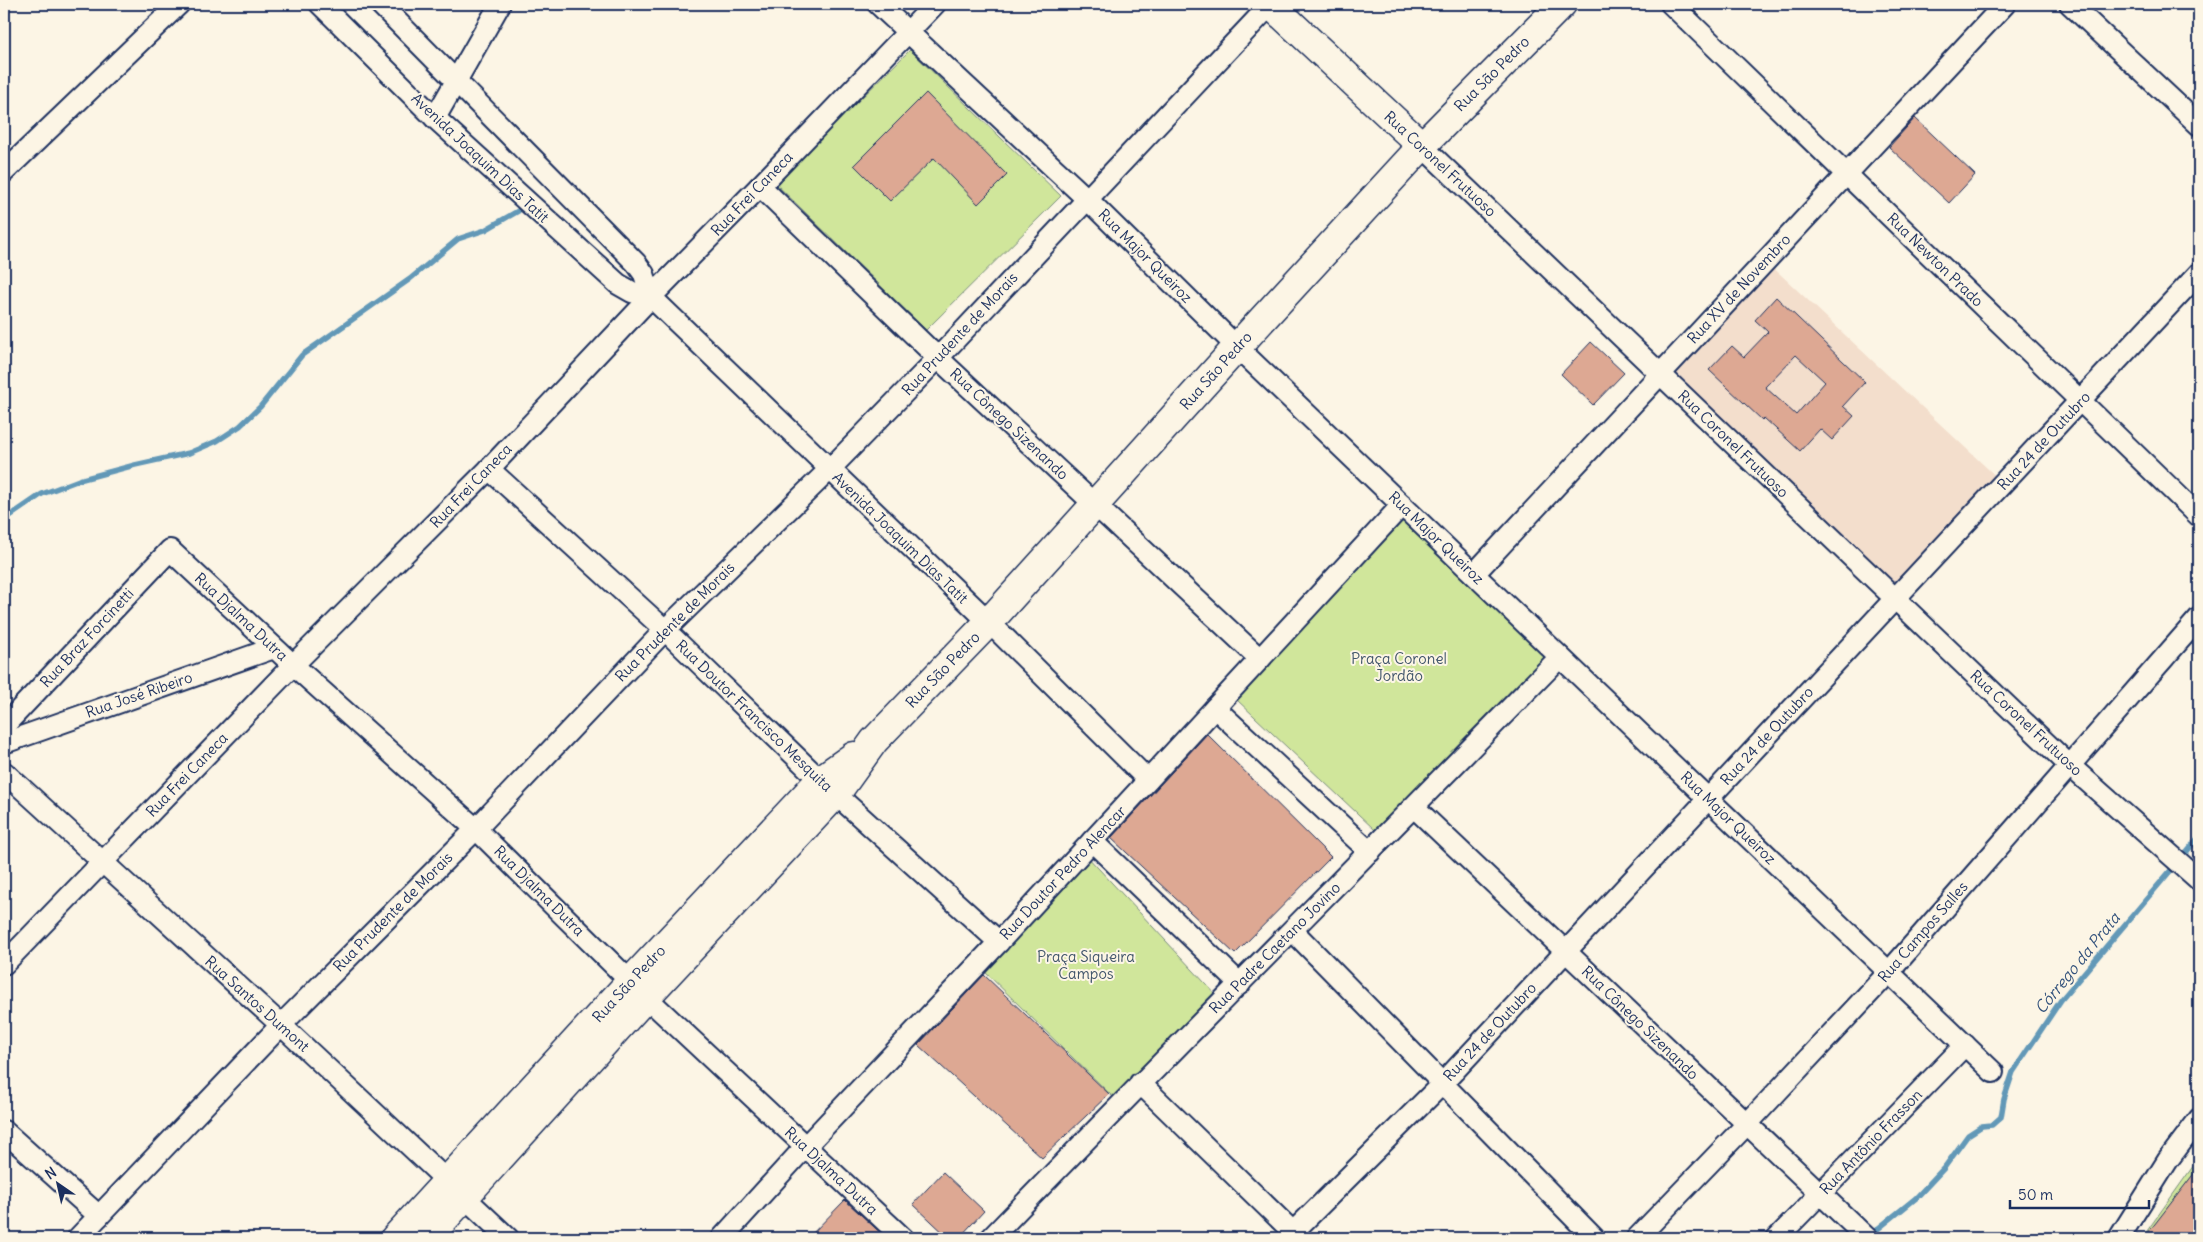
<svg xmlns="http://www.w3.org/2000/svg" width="2203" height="1242" font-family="Delius,sans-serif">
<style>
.built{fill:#f3decc}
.green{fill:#d0e69b;stroke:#768a7c}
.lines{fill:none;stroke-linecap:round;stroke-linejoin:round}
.stream{stroke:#6298b7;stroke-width:5.5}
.building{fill:#dda893;stroke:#1b2f5e;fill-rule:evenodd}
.street-casing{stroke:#1b2f5e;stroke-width:24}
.secondary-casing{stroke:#1b2f5e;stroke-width:31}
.street{stroke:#fcf5e5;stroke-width:20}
.secondary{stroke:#fcf5e5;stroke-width:28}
.labels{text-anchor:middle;stroke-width:4;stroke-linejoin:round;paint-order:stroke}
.street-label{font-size:15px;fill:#1b2f5e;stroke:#fcf5e5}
.park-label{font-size:15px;fill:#3f546a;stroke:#fcf5e5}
.water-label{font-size:16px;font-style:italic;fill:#33527c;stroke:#fcf5e5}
</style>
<rect width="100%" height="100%" fill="#fcf5e5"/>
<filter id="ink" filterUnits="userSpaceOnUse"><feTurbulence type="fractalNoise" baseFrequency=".02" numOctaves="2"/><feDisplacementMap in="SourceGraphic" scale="10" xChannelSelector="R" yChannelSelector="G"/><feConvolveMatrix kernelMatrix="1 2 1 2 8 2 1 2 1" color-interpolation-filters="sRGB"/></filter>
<g filter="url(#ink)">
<polygon class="built" points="1766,261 2003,483 1897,599 1661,374"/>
<g class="green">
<polygon points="910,50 1061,196 926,330 775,183"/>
<polygon points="1402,521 1547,657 1375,830 1237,700"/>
<polygon points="1085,854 1219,998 1115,1099 981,968"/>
<polygon points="2199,1158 2199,1238 2142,1238"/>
</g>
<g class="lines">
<g class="stream">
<polyline points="4,520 42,494 79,480 135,465 189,453 217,441 240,426 260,407 302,355 410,279 458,239 485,230 518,211"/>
<polyline points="1869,1236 1916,1198 1944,1168 1968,1135 1982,1126 1992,1125 2001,1117 2004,1099 2013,1072 2061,1000 2199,837"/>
</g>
</g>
<g class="building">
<polygon points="926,93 1007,175 978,204 934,158 890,201 854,165"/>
<polygon points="1915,118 1975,175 1949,203 1889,147"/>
<path d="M1776 297 1865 382 1843 406 1854 416 1832 440 1820 429 1800 451 1764 418 1762 420 1709 370 1732 346 1744 357 1768 332 1755 320ZM1796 355 1825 382 1796 415 1765 387Z"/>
<polygon points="1591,342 1624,373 1593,405 1561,374"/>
<polygon points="1207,734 1331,857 1235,954 1111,838"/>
<polygon points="984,975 1109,1094 1042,1158 918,1045"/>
<polygon points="2199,1167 2199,1238 2144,1238"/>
<polygon points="943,1172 984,1211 959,1238 949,1238 913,1204"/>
<polygon points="845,1200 886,1238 808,1238"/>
</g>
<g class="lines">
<defs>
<g id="street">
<polyline points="320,4 435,118 618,284 632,292 651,297"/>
<polyline points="380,4 636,263 644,274 651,297 989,622 1148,780"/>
<polyline points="878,4 1086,198 1237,347 1993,1072"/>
<polyline points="1671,4 2199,516"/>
<polyline points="2070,4 2199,125"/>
<polyline points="435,118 500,4"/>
<polyline points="1422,146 2069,765 2199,880"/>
<polyline points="4,172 179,4"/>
<polyline points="760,186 938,358 1260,659"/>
<polyline points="489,469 665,630 820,780 999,942"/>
<polyline points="1474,574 2005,4"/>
<polyline points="1215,708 1370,852"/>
<polyline points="4,726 170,550 293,665 476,829 646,997 903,1238"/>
<polyline points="4,743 274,648"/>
<polyline points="4,772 281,1025 508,1238"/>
<polyline points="1414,807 1867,1238"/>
<polyline points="1092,841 1240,984"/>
<polyline points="1293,931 1594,1238"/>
<polyline points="4,964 293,665 489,469 651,297 760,186 935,4"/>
<polyline points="1140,1083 1299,1238"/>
<polyline points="4,1131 99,1216"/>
<polyline points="78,1238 281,1025 476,829 665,630 829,470 938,358 1271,4"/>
<polyline points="722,1238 805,1147 999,942 1402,505"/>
<path d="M991 1238C1179 1043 1371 851 1560 657"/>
<polyline points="1287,1238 1442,1084 2199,273"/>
<polyline points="1637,1238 1747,1124 1889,972 2199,618"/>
<polyline points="1777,1238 1965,1045"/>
<polyline points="2119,1238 2168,1160 2199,1119"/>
</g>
<g id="secondary">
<polyline points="1270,4 1422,146"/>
<polyline points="395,1238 630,982 820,780 854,756"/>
<polyline points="427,1238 646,997 836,794 874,741 989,622 1237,347 1422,146 1562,4"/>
</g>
</defs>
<use href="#street" class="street-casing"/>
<use href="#secondary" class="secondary-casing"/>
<use href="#street" class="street"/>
<use href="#secondary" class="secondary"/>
</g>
</g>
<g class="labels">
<g class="street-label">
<text transform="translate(1492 74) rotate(-45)" y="5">Rua São Pedro</text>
<text transform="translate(480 158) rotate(43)" y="5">Avenida Joaquim Dias Tatit</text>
<text transform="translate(1440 164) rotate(43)" y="5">Rua Coronel Frutuoso</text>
<text transform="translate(752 194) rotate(-46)" y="5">Rua Frei Caneca</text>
<text transform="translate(1145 256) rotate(45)" y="5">Rua Major Queiroz</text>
<text transform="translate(1935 260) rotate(44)" y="5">Rua Newton Prado</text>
<text transform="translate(1739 289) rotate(-47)" y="5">Rua XV de Novembro</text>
<text transform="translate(960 334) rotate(-47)" y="5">Rua Prudente de Morais</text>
<text transform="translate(1216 371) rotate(-48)" y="5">Rua São Pedro</text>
<text transform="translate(1009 424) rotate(43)" y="5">Rua Cônego Sizenando</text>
<text transform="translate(2044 441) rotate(-47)" y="5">Rua 24 de Outubro</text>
<text transform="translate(1733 444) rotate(44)" y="5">Rua Coronel Frutuoso</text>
<text transform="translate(471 486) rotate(-46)" y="5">Rua Frei Caneca</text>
<text transform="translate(900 538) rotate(44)" y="5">Avenida Joaquim Dias Tatit</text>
<text transform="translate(1436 538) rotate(44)" y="5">Rua Major Queiroz</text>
<text transform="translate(241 617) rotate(43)" y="5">Rua Djalma Dutra</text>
<text transform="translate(675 622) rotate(-45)" y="5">Rua Prudente de Morais</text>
<text transform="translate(87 638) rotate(-47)" y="5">Rua Braz Forcinetti</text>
<text transform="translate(943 670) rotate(-46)" y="5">Rua São Pedro</text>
<text transform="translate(139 695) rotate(-19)" y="5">Rua José Ribeiro</text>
<text transform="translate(754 716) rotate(44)" y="5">Rua Doutor Francisco Mesquita</text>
<text transform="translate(2026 723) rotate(43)" y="5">Rua Coronel Frutuoso</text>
<text transform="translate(1767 736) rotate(-47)" y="5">Rua 24 de Outubro</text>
<text transform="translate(187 775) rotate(-46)" y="5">Rua Frei Caneca</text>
<text transform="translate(1728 818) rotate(44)" y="5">Rua Major Queiroz</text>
<text transform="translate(1063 873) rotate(-47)" y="5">Rua Doutor Pedro Alencar</text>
<text transform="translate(539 891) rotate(45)" y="5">Rua Djalma Dutra</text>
<text transform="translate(393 912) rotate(-45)" y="5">Rua Prudente de Morais</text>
<text transform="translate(1923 932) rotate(-49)" y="5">Rua Campos Salles</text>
<text transform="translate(1275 948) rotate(-45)" y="5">Rua Padre Caetano Jovino</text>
<text transform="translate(629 984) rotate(-47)" y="5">Rua São Pedro</text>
<text transform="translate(257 1004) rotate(42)" y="5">Rua Santos Dumont</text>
<text transform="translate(1640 1023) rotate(44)" y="5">Rua Cônego Sizenando</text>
<text transform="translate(1490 1032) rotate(-47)" y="5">Rua 24 de Outubro</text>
<text transform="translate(1871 1142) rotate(-46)" y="5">Rua Antônio Frasson</text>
<text transform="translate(831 1171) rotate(43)" y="5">Rua Djalma Dutra</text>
</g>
<g class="park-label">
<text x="1399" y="664">Praça Coronel<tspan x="1399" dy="17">Jordão</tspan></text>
<text x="1086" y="962">Praça Siqueira<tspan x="1086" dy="17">Campos</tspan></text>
</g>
<g class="water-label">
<text transform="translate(2077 963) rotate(-51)" y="6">Córrego da Prata</text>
</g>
</g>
<rect width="2203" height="1242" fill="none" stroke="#fcf5e5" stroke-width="20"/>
<rect x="10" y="10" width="2183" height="1222" fill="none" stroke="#1b2f5e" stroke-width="2" filter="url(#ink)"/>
<g transform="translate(58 1184) rotate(326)" stroke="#fcf5e5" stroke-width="4" paint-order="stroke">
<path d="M0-4L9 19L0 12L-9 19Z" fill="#1b2f5e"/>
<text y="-8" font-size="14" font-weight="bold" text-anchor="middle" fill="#1b2f5e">N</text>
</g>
<path d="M2010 1200v8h139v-8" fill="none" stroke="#1b2f5e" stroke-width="2.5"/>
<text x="2018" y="1200" font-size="15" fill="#1b2f5e" stroke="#fcf5e5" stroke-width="4" paint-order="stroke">50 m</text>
</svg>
